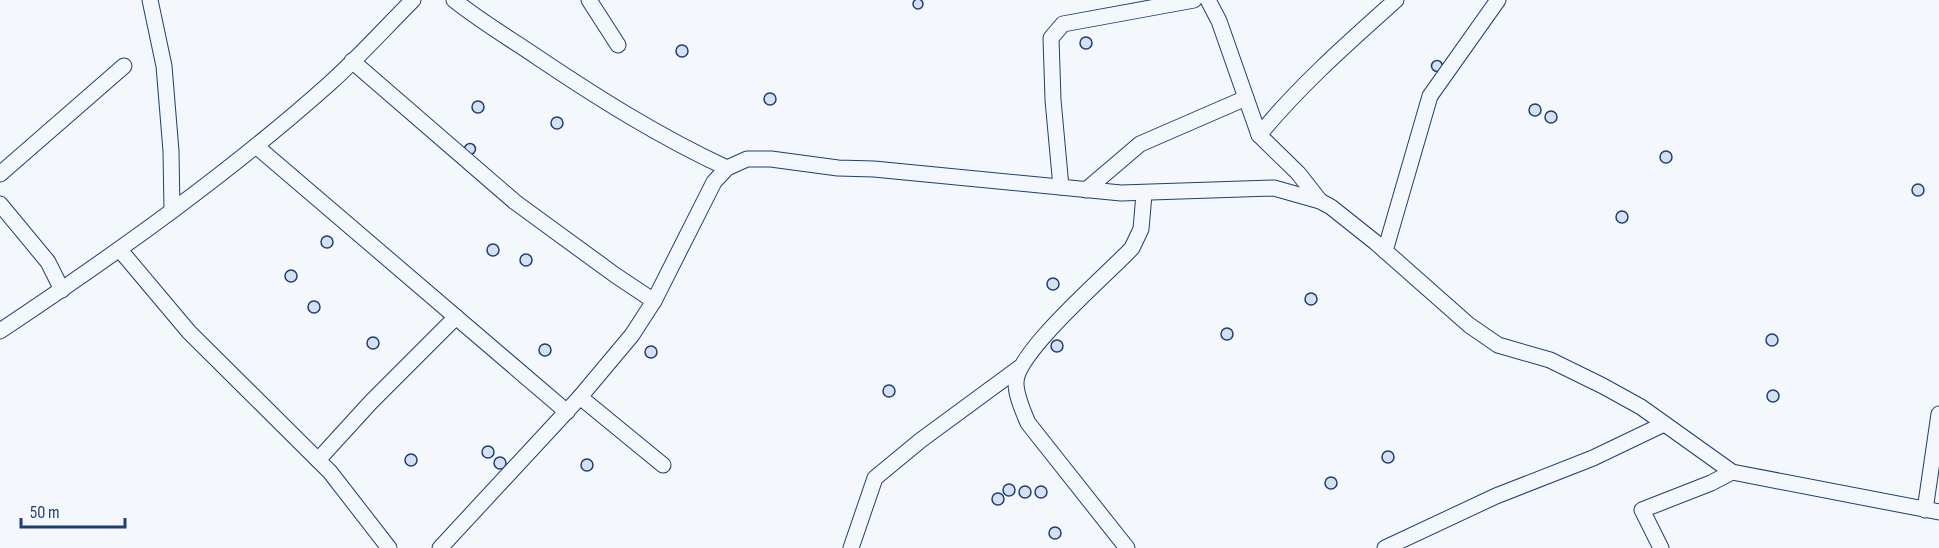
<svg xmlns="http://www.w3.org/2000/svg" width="1939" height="548" font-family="'Sofia Sans Condensed',sans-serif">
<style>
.building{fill:#d5e0f0;stroke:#1d3f73;stroke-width:1.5}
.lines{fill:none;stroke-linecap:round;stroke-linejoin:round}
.minor-casing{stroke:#1d3f73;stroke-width:17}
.minor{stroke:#f4f7fb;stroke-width:15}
</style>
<rect width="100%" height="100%" fill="#f4f7fb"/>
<g class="building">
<circle cx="918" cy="4" r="5"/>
<circle cx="1086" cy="43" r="6"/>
<circle cx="682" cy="51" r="6"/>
<circle cx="1437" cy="66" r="5.5"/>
<circle cx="770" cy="99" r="6"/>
<circle cx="478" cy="107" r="6"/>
<circle cx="1535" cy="110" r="6"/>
<circle cx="1551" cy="117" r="6"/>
<circle cx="557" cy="123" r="6"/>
<circle cx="470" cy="149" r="5.5"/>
<circle cx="1666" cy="157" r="6"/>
<circle cx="1918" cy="190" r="6"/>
<circle cx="1622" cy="217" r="6"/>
<circle cx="327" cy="242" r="6"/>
<circle cx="493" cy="250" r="6"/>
<circle cx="526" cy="260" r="6"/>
<circle cx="291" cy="276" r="6"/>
<circle cx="1053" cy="284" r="6"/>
<circle cx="1311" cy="299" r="6"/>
<circle cx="314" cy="307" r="6"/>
<circle cx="1227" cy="334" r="6"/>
<circle cx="1772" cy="340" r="6"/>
<circle cx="373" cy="343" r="6"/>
<circle cx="1057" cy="346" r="6"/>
<circle cx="545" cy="350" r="6"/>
<circle cx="651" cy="352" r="6"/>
<circle cx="889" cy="391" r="6"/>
<circle cx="1773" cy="396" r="6"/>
<circle cx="488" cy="452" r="6"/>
<circle cx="1388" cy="457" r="6"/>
<circle cx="411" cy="460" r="6"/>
<circle cx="500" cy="463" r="6"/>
<circle cx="587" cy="465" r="6"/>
<circle cx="1331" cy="483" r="6"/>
<circle cx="1009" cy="490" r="6"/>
<circle cx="1025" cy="492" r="6"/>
<circle cx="1041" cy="492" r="6"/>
<circle cx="998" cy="499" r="6"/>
<circle cx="1055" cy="533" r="6"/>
</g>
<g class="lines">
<defs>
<g id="minor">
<polyline points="150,0 164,66 171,151 172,210"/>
<path d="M454 0C480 21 509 38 537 57 598 98 660 137 727 168"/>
<polyline points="589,0 618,45"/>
<polyline points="1208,0 1219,21 1259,135 1298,173 1320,201"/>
<polyline points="352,61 515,202 615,275 654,301"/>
<path d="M1259 135C1300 85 1348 43 1396 0"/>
<polyline points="256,146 567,412"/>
<polyline points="0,174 124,66"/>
<polyline points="1061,187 1053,100 1051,38 1063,24 1194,0"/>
<polyline points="1086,190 1140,144 1246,98"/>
<polyline points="0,204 48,262 62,290"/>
<polyline points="120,250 189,332 330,472 389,548"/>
<polyline points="1385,251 1430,96 1498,0"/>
<path d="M0 331C114 255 227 175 329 84 358 58 385 28 413 0"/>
<polyline points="580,397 663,465"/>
<polyline points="318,460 371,402 456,317"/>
<polyline points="1925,510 1939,414"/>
<polyline points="440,548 580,397 632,335 654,301 714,182 727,168 747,159 771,159 838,168 874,169 1121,193 1274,188 1320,201 1331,207 1375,242 1469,325 1498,345 1550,360 1603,386 1641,407 1732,472"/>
<polyline points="851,548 875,478 921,440 1019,368"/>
<path d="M1127 548 1028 423C1023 411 1016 396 1016 383 1015 353 1109 273 1132 248L1141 229 1144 194"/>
<polyline points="1385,548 1496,496 1593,458 1664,424"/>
<polyline points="1661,548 1642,510 1711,483 1732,472 1939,512"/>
</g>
</defs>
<use href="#minor" class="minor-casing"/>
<use href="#minor" class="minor"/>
</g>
<path d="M21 518v9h104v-9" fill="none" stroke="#1d3f73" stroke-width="3"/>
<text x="30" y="518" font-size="18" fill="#1d3f73" stroke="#f4f7fb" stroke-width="4.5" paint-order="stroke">50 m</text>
</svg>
